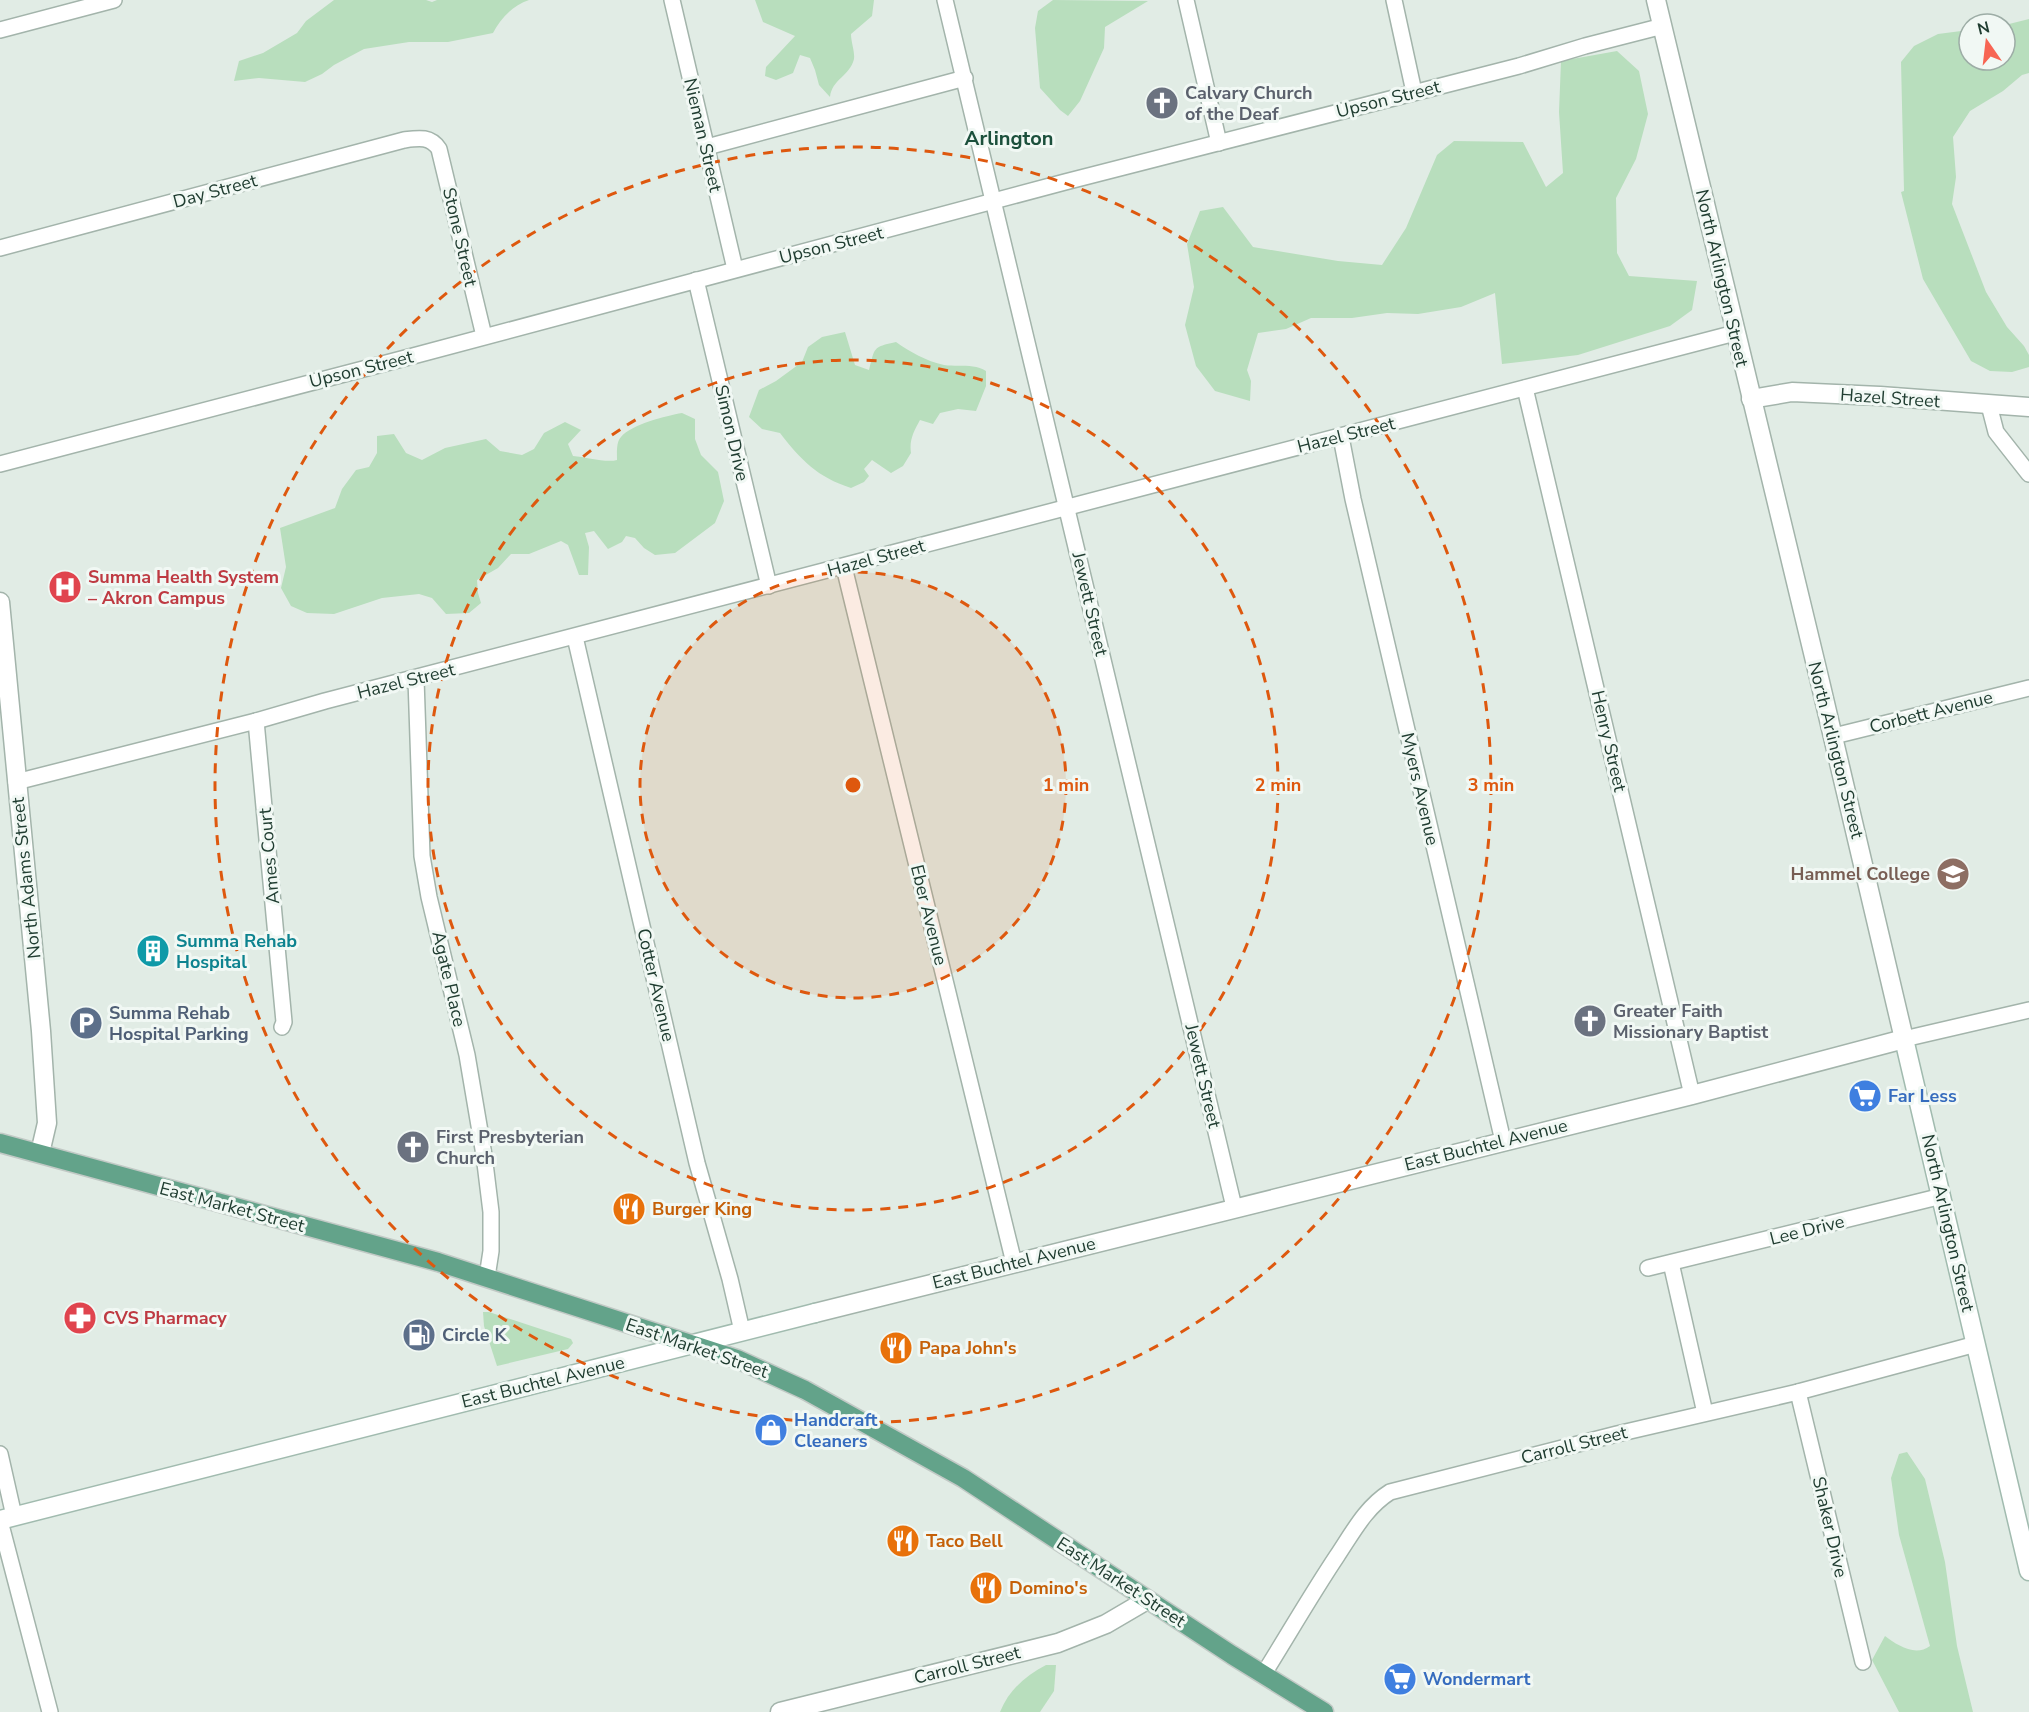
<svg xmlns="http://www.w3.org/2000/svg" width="2029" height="1712" font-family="'Nunito Sans',sans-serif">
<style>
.green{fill:#b8debd}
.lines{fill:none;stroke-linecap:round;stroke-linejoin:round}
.minor-casing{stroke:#a3b4ab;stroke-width:18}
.tertiary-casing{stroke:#a3b4ab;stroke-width:21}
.secondary-casing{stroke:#a1bbaf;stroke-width:21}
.primary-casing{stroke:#c1c9c5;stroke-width:21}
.minor{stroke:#fff;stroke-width:15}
.tertiary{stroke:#fff;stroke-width:18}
.secondary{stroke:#fff;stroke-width:18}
.primary{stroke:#63a38a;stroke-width:18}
.ring{fill:none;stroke:#de580e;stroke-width:3;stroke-dasharray:10 8}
.labels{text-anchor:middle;stroke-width:6;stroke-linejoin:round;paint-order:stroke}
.worship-label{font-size:18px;font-weight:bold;fill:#5b616d;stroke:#f1f8f4;text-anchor:start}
.street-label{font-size:18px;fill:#203d31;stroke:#f1f8f4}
.health-label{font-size:18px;font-weight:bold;fill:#be3a42;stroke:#f1f8f4;text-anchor:start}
.education-label{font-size:18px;font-weight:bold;fill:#785e54;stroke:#f1f8f4;text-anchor:end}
.culture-label{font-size:18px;font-weight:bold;fill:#0d838f;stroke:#f1f8f4;text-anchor:start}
.service-label{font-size:18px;font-weight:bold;fill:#4e5e75;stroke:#f1f8f4;text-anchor:start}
.shop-label{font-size:18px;font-weight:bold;fill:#366cbe;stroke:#f1f8f4;text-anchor:start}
.food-label{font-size:18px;font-weight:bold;fill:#c56008;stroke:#f1f8f4;text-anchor:start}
.neighbourhood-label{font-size:20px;font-weight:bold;fill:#1c503c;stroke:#f1f8f4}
.centre{fill:#de580e;stroke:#f1f8f4;stroke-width:3}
.ring-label{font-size:18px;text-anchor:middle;font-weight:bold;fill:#de580e;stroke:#f1f8f4;stroke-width:6;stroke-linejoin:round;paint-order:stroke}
</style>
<rect width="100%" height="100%" fill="#e1ece5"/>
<g class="green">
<path d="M334 0H426L432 2 437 0H529C513 5 500 19 493 33L448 42H409L364 49 334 65 322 74 305 82 259 78 234 81 239 61 263 53 297 33 306 21Z"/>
<path d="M755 0H874L872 16 851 34C851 42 855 52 854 59 850 76 832 79 830 97L819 85 815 70 810 58 800 55 793 73 776 80 765 76 766 67 795 36 763 22Z"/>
<polygon points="1053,0 1148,1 1105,27 1104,48 1080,101 1068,116 1060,110 1040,88 1035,28 1038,11"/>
<polygon points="2029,19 2029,73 2022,75 2003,91 1970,111 1953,137 1956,177 1952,204 1986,292 2007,327 2024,346 2029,355 2029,367 2012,372 1990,371 1971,361 1923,279 1901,192 1904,191 1901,62 1914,46 1938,34 1969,30 1969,60 2005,60 2005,25"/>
<polygon points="1617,51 1639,71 1648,114 1636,159 1616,198 1617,253 1629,276 1697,281 1692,310 1670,326 1578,355 1502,364 1495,293 1461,307 1418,314 1387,313 1352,318 1311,318 1286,329 1258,333 1247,370 1251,381 1250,401 1215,391 1196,366 1185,325 1194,287 1187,244 1200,211 1223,207 1253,247 1338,261 1382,265 1406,228 1437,155 1454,141 1523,142 1546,187 1563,173 1559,112 1561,61"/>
<path d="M845 332 855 365 869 370C875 348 872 347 896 342 910 352 926 361 944 365 958 367 974 363 986 371V386L976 411 958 409 940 413 933 424 920 420C914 431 909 440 911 453L903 466 891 473 872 460 864 469 869 476 864 482 851 488C817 477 801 460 780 433L762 429 749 417 759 390 776 381 802 362 808 347 822 337Z"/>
<path d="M682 413 695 419V439L701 455 718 472 724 501 715 523 675 553 655 555 644 548 635 538 626 536 622 542 608 549 594 531 585 533 589 547 588 575H579L568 545 561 541 529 554H511L498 568 477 580 478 593 481 603 469 613 446 614 432 598 419 594 382 598 334 614 307 613 291 606 281 588 286 567 280 528 335 508 342 489 356 470 369 467 377 453V436L394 434 406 453 422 460 445 448 486 439 500 451 522 455 534 449 544 433 565 422 581 430 568 444 573 456C586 457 606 463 617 460 617 453 616 442 621 437 632 424 666 416 682 413Z"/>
<polygon points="483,1312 489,1312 571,1339 573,1343 568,1349 497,1366 484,1326"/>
<path d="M1907 1452 1925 1479 1945 1562 1957 1646 1973 1712H1899L1872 1660 1885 1636C1897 1645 1915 1657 1930 1646L1899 1535 1891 1478 1899 1454Z"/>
<path d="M1046 1665H1056L1054 1691 1040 1712H1000C1009 1690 1025 1676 1046 1665Z"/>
</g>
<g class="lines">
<defs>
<g id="minor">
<polyline points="672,0 735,269"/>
<polyline points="945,0 1234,1207"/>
<polyline points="1186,0 1219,143"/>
<polyline points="1394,0 1414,92"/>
<polyline points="0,30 114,0"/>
<polyline points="707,147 965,78"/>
<path d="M0 248 404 140C419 138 430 136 439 149L484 336"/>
<polyline points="696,280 769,586"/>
<polyline points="1525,388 1692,1095"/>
<polyline points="1989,405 1996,432 2029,474"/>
<polyline points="1341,437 1353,499 1503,1141"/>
<polyline points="0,464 413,356 1065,182 1519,66 1585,46 1663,26"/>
<polyline points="844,567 1014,1263"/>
<polyline points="575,637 697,1163 730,1279 742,1331"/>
<polyline points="416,679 422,856 429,897 467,1055 484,1155 491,1212 491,1251 487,1277"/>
<polyline points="256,721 284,1022 282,1027"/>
<polyline points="1834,736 2029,688"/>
<polyline points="16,782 256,721 325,701 1735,333"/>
<polyline points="1904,1039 2029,1010"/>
<polyline points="1671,1263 1705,1413"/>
<polyline points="1648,1268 1942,1196"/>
<polyline points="1798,1392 1863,1662"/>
<polyline points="0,1454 14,1516"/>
<polyline points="0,1521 50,1712"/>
<path d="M1263 1675C1288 1635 1311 1595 1337 1556 1353 1532 1366 1507 1390 1492L1617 1434 1798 1392 1976 1344"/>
</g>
<g id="tertiary">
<polyline points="1751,399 1792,392 1880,396 2029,407"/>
<polyline points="0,602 41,1031 47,1123 40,1153"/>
<path d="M815 1313 1692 1095 1904 1039C1824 692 1739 347 1656 0"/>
<polyline points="780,1712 1058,1643 1106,1624 1147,1600"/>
</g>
<g id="secondary">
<polyline points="1904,1039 2029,1571"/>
<polyline points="0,1520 815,1313"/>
</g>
<polyline id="primary" points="0,1143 438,1262 737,1359 805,1390 963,1478 1232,1655 1324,1712"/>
</defs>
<use href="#minor" class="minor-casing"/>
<use href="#tertiary" class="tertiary-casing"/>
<use href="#secondary" class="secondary-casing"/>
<use href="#primary" class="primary-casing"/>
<use href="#minor" class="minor"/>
<use href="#tertiary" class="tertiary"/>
<use href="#secondary" class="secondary"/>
<use href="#primary" class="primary"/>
</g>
<circle cx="853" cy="785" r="213" fill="#de580e" fill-opacity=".12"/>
<g class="ring">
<circle cx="853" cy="785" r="213"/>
<circle cx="853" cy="785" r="425"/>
<circle cx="853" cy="785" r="638"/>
</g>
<defs>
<symbol id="church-disc" viewBox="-11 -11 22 22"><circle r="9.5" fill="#6b7280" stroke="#f1f8f4"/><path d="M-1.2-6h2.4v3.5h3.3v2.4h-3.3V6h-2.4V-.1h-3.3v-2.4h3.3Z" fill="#fff"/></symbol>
<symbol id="hospital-disc" viewBox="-11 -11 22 22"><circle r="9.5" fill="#e0444e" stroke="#f1f8f4"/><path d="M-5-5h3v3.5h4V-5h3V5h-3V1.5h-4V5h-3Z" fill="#fff"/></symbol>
<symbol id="school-disc" viewBox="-11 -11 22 22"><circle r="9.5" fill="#8d6e63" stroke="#f1f8f4"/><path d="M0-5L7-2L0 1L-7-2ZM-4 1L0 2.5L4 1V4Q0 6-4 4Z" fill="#fff"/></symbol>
<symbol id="building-disc" viewBox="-11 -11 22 22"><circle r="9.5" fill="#0f9aa8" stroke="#f1f8f4"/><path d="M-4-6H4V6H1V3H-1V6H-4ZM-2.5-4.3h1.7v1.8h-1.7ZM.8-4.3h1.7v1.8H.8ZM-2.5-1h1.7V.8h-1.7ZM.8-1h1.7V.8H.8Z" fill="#fff"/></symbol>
<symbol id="parking-disc" viewBox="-11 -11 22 22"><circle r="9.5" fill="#5c6f8a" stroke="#f1f8f4"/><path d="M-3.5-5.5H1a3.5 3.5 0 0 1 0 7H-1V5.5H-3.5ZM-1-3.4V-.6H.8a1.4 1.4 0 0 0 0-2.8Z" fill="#fff"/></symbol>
<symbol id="supermarket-disc" viewBox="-11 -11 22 22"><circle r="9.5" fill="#3f7fe0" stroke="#f1f8f4"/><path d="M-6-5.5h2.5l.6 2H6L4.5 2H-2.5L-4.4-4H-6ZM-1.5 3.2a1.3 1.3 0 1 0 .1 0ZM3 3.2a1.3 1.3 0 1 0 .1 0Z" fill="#fff"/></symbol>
<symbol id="restaurant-disc" viewBox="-11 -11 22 22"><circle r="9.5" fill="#e8710a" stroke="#f1f8f4"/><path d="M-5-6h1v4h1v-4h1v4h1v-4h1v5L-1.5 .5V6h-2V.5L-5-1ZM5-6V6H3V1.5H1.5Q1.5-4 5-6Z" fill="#fff"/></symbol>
<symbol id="pharmacy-disc" viewBox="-11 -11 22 22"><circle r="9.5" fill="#e0444e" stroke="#f1f8f4"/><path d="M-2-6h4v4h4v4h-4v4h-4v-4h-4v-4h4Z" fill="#fff"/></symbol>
<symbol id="fuel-disc" viewBox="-11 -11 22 22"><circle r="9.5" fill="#5c6f8a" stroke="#f1f8f4"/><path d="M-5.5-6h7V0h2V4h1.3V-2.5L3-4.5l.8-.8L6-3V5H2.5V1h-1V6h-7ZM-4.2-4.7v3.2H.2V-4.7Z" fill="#fff"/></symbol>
<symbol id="shop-disc" viewBox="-11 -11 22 22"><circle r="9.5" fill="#3f7fe0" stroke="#f1f8f4"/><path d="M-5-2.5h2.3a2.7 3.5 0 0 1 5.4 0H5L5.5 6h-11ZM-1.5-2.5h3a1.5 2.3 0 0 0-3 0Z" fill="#fff"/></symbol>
</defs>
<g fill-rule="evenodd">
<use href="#church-disc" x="1143" y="84" width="38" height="38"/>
<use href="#hospital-disc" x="46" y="568" width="38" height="38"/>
<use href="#school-disc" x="1934" y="855" width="38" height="38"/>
<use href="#building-disc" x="134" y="932" width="38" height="38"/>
<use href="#church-disc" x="1571" y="1002" width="38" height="38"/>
<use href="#parking-disc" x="67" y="1004" width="38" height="38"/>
<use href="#supermarket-disc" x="1846" y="1077" width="38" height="38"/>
<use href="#church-disc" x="394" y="1128" width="38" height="38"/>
<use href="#restaurant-disc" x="610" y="1190" width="38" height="38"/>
<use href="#pharmacy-disc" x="61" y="1299" width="38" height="38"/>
<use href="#fuel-disc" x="400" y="1316" width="38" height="38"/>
<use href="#restaurant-disc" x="877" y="1329" width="38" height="38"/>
<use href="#shop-disc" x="752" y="1411" width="38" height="38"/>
<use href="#restaurant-disc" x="884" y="1522" width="38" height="38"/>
<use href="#restaurant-disc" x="967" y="1569" width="38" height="38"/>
<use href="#supermarket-disc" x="1381" y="1660" width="38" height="38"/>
</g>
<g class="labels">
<g class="worship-label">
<text x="1185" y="99">Calvary Church<tspan x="1185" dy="21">of the Deaf</tspan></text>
<text x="1613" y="1017">Greater Faith<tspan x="1613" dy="21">Missionary Baptist</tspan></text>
<text x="436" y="1143">First Presbyterian<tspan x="436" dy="21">Church</tspan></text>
</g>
<g class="street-label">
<text transform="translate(1388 99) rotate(-14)" y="6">Upson Street</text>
<text transform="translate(703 135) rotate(77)" y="6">Nieman Street</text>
<text transform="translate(215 191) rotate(-15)" y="6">Day Street</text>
<text transform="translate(460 237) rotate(77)" y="6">Stone Street</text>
<text transform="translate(831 245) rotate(-14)" y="6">Upson Street</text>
<text transform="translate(1722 278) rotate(77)" y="6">North Arlington Street</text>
<text transform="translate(361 369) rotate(-14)" y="6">Upson Street</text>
<text transform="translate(1890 398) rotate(4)" y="6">Hazel Street</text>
<text transform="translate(732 433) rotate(77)" y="6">Simon Drive</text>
<text transform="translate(1346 435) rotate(-14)" y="6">Hazel Street</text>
<text transform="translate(876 558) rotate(-15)" y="6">Hazel Street</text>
<text transform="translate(1090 604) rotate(77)" y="6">Jewett Street</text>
<text transform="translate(406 681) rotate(-14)" y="6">Hazel Street</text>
<text transform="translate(1931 712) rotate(-14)" y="6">Corbett Avenue</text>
<text transform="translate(1609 741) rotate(77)" y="6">Henry Street</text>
<text transform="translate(1836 750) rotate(76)" y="6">North Arlington Street</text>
<text transform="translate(1420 789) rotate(77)" y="6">Myers Avenue</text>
<text transform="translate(269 856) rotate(-95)" y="6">Ames Court</text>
<text transform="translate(26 878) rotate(-96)" y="6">North Adams Street</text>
<text transform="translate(929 915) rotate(76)" y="6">Eber Avenue</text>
<text transform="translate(449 979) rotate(77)" y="6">Agate Place</text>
<text transform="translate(656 985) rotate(77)" y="6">Cotter Avenue</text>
<text transform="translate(1203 1076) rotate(77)" y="6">Jewett Street</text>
<text transform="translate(1486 1145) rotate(-14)" y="6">East Buchtel Avenue</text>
<text transform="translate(232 1207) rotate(15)" y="6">East Market Street</text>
<text transform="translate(1948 1223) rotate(77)" y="6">North Arlington Street</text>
<text transform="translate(1807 1230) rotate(-14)" y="6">Lee Drive</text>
<text transform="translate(1014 1263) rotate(-14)" y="6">East Buchtel Avenue</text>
<text transform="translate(697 1348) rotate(19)" y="6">East Market Street</text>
<text transform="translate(543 1382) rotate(-14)" y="6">East Buchtel Avenue</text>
<text transform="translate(1574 1445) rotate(-14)" y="6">Carroll Street</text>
<text transform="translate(1830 1527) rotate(77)" y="6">Shaker Drive</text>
<text transform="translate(1121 1582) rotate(33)" y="6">East Market Street</text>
<text transform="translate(967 1665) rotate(-14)" y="6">Carroll Street</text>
</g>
<g class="health-label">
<text x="88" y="583">Summa Health System<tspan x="88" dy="21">– Akron Campus</tspan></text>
<text x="103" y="1324">CVS Pharmacy</text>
</g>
<g class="education-label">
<text x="1930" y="880">Hammel College</text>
</g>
<g class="culture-label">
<text x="176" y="947">Summa Rehab<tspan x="176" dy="21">Hospital</tspan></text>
</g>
<g class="service-label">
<text x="109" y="1019">Summa Rehab<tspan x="109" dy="21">Hospital Parking</tspan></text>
<text x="442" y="1341">Circle K</text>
</g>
<g class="shop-label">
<text x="1888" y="1102">Far Less</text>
<text x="794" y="1426">Handcraft<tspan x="794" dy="21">Cleaners</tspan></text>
<text x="1423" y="1685">Wondermart</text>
</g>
<g class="food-label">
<text x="652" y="1215">Burger King</text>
<text x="919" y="1354">Papa John's</text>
<text x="926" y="1547">Taco Bell</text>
<text x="1009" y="1594">Domino's</text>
</g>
<g class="neighbourhood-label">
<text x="1009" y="145">Arlington</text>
</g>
</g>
<circle cx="853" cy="785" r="9" class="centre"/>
<g class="ring-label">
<text x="1066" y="791">1 min</text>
<text x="1278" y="791">2 min</text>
<text x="1491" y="791">3 min</text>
</g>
<g transform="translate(1987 42) rotate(346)"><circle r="28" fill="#f1f8f4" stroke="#9dada6" stroke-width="1.5"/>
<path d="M0-4.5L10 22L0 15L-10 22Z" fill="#f76553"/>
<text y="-9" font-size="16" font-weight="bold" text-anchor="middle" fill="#203d31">N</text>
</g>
</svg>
